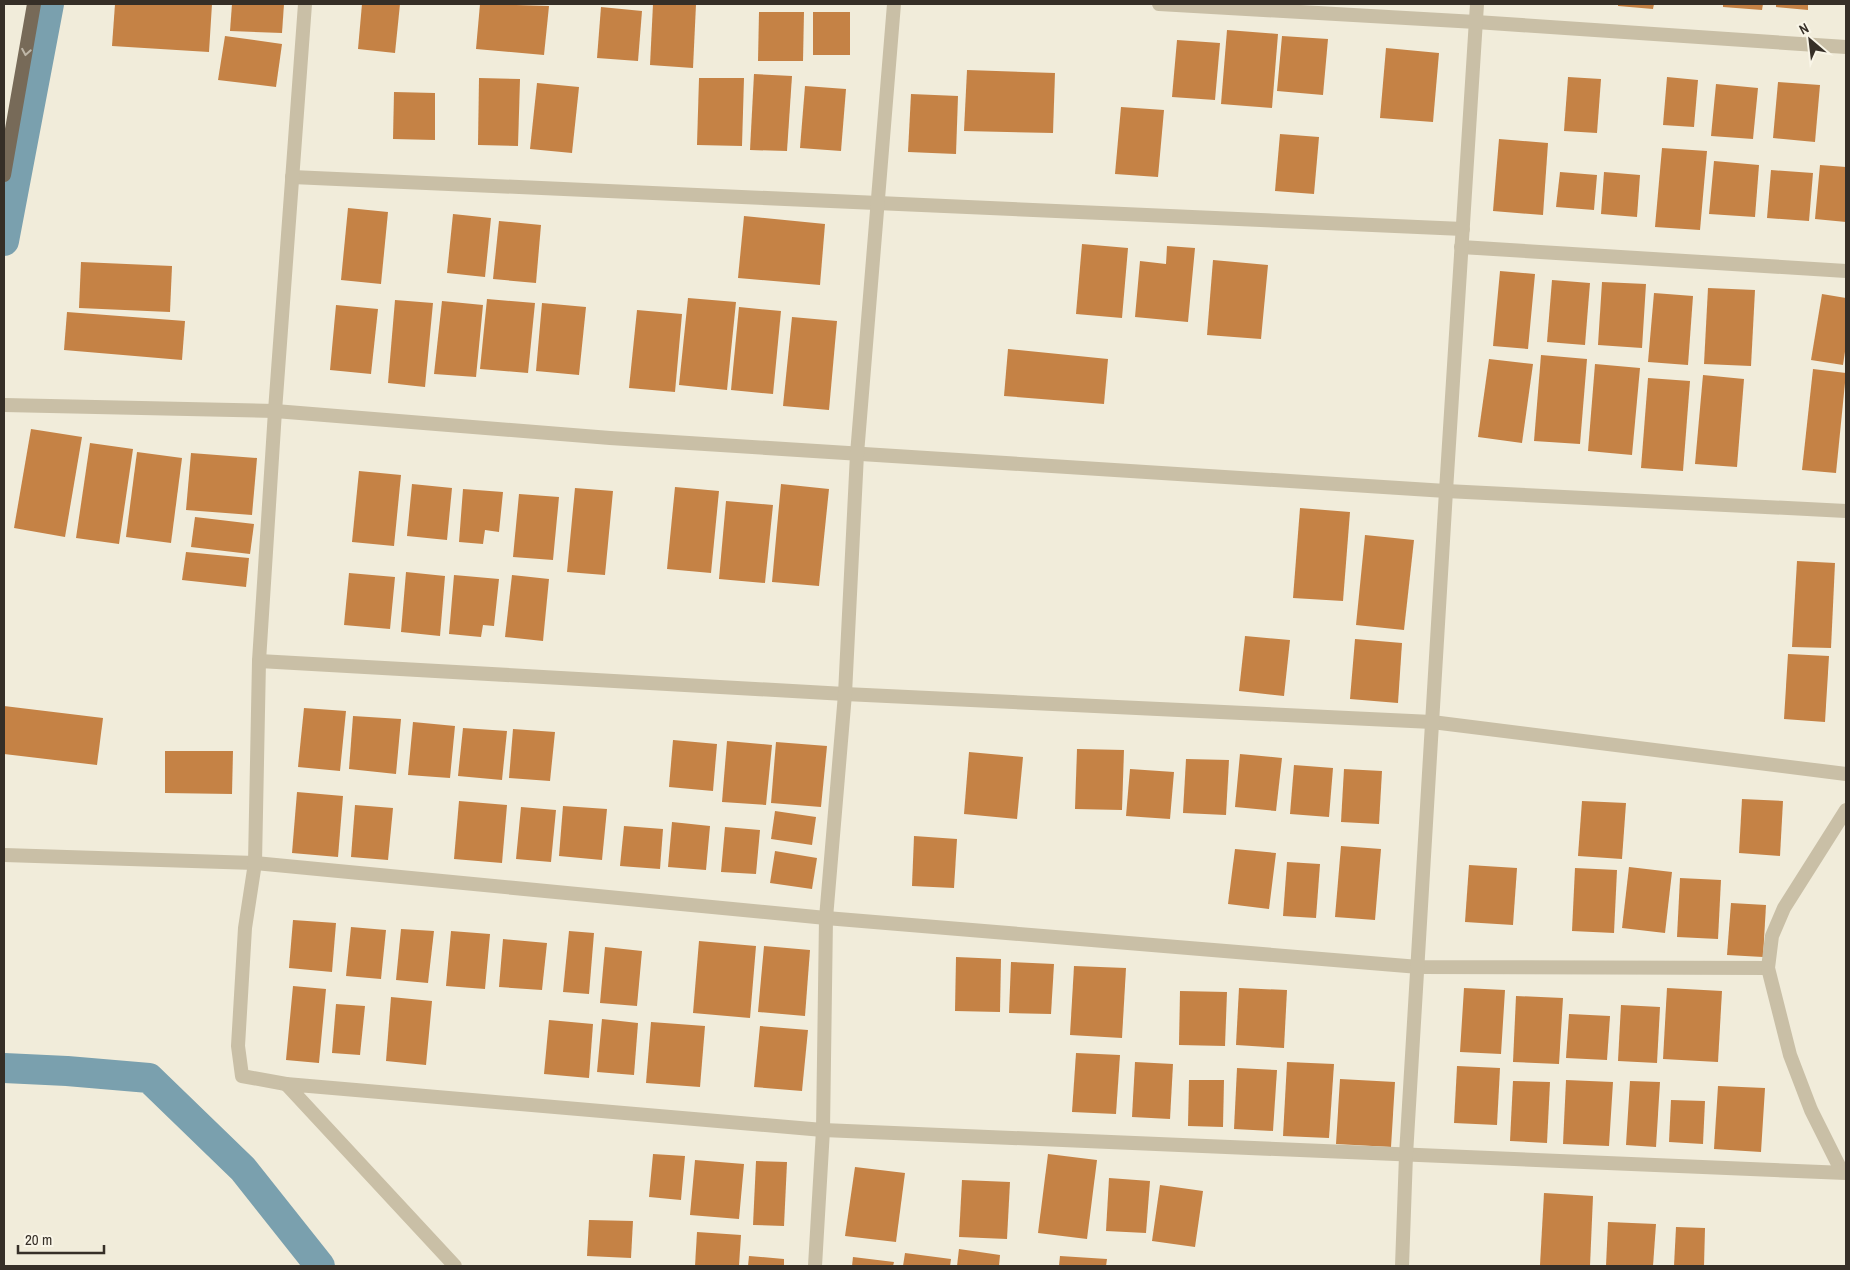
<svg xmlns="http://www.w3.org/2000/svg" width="1850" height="1270" font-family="'Archivo Narrow',sans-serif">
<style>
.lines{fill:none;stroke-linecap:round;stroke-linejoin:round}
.canal{stroke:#7aa0ae;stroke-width:30}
.building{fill:#c58245}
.minor{stroke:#c9bfa6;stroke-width:14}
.primary{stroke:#776a58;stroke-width:14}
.oneway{stroke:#beb6a7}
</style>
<rect width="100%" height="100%" fill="#f1ecda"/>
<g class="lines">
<g class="canal">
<polyline points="4,241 49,4"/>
<polyline points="4,1068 67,1071 149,1078 243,1169 320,1266"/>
</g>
</g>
<g class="building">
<polygon points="115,4 212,4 209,52 112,46"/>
<polygon points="232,4 284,4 282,33 230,31"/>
<polygon points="362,4 400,4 395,53 358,49"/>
<polygon points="480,4 549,6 544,55 476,49"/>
<polygon points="653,4 696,4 693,68 650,65"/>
<polygon points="1618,4 1654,4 1653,9 1618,6"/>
<polygon points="1723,4 1763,4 1762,10 1723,7"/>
<polygon points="1776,4 1808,4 1808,10 1776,7"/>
<polygon points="601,7 642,11 638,61 597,58"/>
<polygon points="759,12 804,12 803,61 758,61"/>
<rect x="813" y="12" width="37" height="43"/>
<polygon points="1227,30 1278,34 1272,108 1221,104"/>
<polygon points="225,36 282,44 276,87 218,80"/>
<polygon points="1282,36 1328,39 1323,95 1277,91"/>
<polygon points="1177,40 1220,43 1215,100 1172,97"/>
<polygon points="1386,48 1439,53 1433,122 1380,118"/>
<polygon points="967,70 1055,73 1053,133 964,131"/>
<polygon points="754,74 792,76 787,151 750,150"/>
<polygon points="1568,77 1601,79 1597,133 1564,131"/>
<polygon points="1667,77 1698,80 1694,127 1663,125"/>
<polygon points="479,78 520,79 518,146 478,145"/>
<polygon points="699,78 744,78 742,146 697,145"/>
<polygon points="1778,82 1820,85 1815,142 1773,138"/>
<polygon points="537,83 579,87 572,153 530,149"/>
<polygon points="1716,84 1758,88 1753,139 1711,136"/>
<polygon points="805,86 846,89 841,151 800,148"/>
<polygon points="394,92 435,93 435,140 393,139"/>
<polygon points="911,94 958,96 956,154 908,152"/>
<polygon points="1121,107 1164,110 1158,177 1115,174"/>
<polygon points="1280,134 1319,137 1314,194 1275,191"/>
<polygon points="1499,139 1548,143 1543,215 1493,211"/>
<polygon points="1662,148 1707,151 1700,230 1655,227"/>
<polygon points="1714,161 1759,165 1755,217 1709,214"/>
<polygon points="1820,165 1846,167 1846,222 1815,219"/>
<polygon points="1771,170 1813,173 1809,221 1767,218"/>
<polygon points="1560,172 1597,175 1594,210 1556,207"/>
<polygon points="1604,172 1640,175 1637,217 1601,214"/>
<polygon points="348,208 388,212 381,284 341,280"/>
<polygon points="453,214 491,218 485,277 447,273"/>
<polygon points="744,216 825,224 820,285 738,278"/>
<polygon points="499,221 541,225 536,283 493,279"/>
<polygon points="1082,244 1128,248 1122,318 1076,314"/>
<polygon points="1167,246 1195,248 1188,322 1135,317 1140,261 1166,264"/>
<polygon points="1213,260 1268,265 1261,339 1207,335"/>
<polygon points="81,262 172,266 170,312 79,308"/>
<polygon points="1500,271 1535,274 1528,349 1493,346"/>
<polygon points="1552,280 1590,283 1585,345 1547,342"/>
<polygon points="1602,282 1646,284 1642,348 1598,345"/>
<polygon points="1708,288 1755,290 1751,366 1704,364"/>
<polygon points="1654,293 1693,296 1688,365 1648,362"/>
<polygon points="1822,294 1846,298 1846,345 1843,365 1811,360"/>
<polygon points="688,298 736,302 727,390 679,385"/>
<polygon points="487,299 535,303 528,373 480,369"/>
<polygon points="395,300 433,303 425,387 388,383"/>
<polygon points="442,301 483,305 476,377 434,374"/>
<polygon points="542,303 586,307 579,375 536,371"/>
<polygon points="336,305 378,309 371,374 330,370"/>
<polygon points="739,307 781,311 773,394 731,390"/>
<polygon points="637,310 682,314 675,392 629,388"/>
<polygon points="67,312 185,321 182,360 64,350"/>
<polygon points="792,317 837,321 829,410 783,406"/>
<polygon points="1008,349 1108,359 1104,404 1004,396"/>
<polygon points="1541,355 1587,359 1580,444 1534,441"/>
<polygon points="1489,359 1533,364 1522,443 1478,437"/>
<polygon points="1595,364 1640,368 1632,455 1588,451"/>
<polygon points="1813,369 1846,373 1836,473 1802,470"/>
<polygon points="1703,375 1744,379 1737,467 1695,464"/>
<polygon points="1648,378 1690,381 1683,471 1641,468"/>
<polygon points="31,429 82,437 65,537 14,528"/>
<polygon points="90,443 133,449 119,544 76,538"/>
<polygon points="137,452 182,458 171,543 126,537"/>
<polygon points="191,453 257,458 252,515 186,510"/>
<polygon points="359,471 401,475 394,546 352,542"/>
<polygon points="412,484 452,488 447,540 407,536"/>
<polygon points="781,484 829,489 819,586 772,582"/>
<polygon points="675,487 719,491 711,573 667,569"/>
<polygon points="575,488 613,491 605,575 567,572"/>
<polygon points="463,489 503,492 499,532 485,530 483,544 459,542"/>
<polygon points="519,494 559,497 553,560 513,557"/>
<polygon points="726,501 773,505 765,583 719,579"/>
<polygon points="1300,508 1350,512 1343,601 1293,598"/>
<polygon points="195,517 254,524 250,554 191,547"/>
<polygon points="1365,535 1414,540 1404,630 1356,625"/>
<polygon points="186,552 249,558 246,587 182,580"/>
<polygon points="1797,561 1835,563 1831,648 1792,647"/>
<polygon points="406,572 445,576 440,636 401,632"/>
<polygon points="349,573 395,577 390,629 344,625"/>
<polygon points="454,575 499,579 494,626 483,625 481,637 449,634"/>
<polygon points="512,575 549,579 543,641 505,637"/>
<polygon points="1245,636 1290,640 1284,696 1239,691"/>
<polygon points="1355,639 1402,643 1398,703 1350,699"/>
<polygon points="1788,654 1829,656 1825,722 1784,719"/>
<polygon points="4,706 103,718 97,765 4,754"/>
<polygon points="304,708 346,711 340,771 298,767"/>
<polygon points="353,716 401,719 396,774 349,769"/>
<polygon points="413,722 455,726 450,778 408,775"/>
<polygon points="463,728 507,731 502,780 458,776"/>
<polygon points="513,729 555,732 550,781 509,778"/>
<polygon points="673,740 717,744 713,791 669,787"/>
<polygon points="727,741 772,745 766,805 722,802"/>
<polygon points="776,742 827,746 821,807 771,803"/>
<polygon points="1077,749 1124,750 1122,810 1075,809"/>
<polygon points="165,751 233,751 232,794 165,793"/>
<polygon points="969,752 1023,757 1017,819 964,814"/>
<polygon points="1240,754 1282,758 1276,811 1235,807"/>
<polygon points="1186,759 1229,760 1226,815 1183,813"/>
<polygon points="1294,765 1333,768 1329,817 1290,814"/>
<polygon points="1130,769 1174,772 1170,819 1126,816"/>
<polygon points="1344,769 1382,771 1379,824 1341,822"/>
<polygon points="297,792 343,796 338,857 292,853"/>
<polygon points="1742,799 1783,801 1780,856 1739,853"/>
<polygon points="459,801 507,805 502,863 454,859"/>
<polygon points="1582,801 1626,803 1622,859 1578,856"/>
<polygon points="355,805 393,808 388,860 351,857"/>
<polygon points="563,806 607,809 602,860 559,856"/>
<polygon points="521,807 556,810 551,862 516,859"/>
<polygon points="775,811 816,817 812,845 771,839"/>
<polygon points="672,822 710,826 706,870 668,867"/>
<polygon points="624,826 663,829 660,869 620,866"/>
<polygon points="725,827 760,830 756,874 721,872"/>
<polygon points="914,836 957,839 954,888 912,886"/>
<polygon points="1341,846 1381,849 1375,920 1335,917"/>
<polygon points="1235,849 1276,853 1269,909 1228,904"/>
<polygon points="775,851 817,858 812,889 770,883"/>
<polygon points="1287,862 1320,864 1316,918 1283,916"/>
<polygon points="1469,865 1517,868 1513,925 1465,922"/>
<polygon points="1629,867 1672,872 1665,933 1622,928"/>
<polygon points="1575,868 1617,870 1614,933 1572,931"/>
<polygon points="1680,878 1721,880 1718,939 1677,937"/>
<polygon points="1731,903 1766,905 1763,957 1727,955"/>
<polygon points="293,920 336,923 332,972 289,968"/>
<polygon points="351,927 386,930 381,979 346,976"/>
<polygon points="401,929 434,931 428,983 396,980"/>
<polygon points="451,931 490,934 485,989 446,986"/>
<polygon points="569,931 594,933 589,994 563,992"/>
<polygon points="503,939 547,943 542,990 499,987"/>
<polygon points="699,941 756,946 750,1018 693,1013"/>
<polygon points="764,946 810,950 805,1016 758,1012"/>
<polygon points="605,947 642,951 637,1006 600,1003"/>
<polygon points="956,957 1001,959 1000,1012 955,1011"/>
<polygon points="1011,962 1054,964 1051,1014 1009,1013"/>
<polygon points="1074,966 1126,968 1122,1038 1070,1035"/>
<polygon points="293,986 326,989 319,1063 286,1060"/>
<polygon points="1239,988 1287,990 1284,1048 1236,1045"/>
<polygon points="1464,988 1505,990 1501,1054 1460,1052"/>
<polygon points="1667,988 1722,991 1718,1062 1663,1059"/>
<polygon points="1180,991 1227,992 1225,1046 1179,1045"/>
<polygon points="1516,996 1563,998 1559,1064 1513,1062"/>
<polygon points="391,997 432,1001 426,1065 386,1061"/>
<polygon points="336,1004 365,1006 360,1055 332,1053"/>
<polygon points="1621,1005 1660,1007 1657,1063 1618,1061"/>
<polygon points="1569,1014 1610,1016 1607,1060 1566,1058"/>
<polygon points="602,1019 638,1023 634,1075 597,1072"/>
<polygon points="549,1020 593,1024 589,1078 544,1074"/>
<polygon points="651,1022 705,1026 700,1087 646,1083"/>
<polygon points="760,1026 808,1030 802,1091 754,1087"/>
<polygon points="1076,1053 1120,1055 1116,1114 1072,1112"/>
<polygon points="1135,1062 1173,1064 1170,1119 1132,1117"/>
<polygon points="1287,1062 1334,1064 1329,1138 1283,1136"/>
<polygon points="1457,1066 1500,1068 1497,1125 1454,1123"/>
<polygon points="1237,1068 1277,1070 1273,1131 1234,1129"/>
<polygon points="1340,1079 1395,1082 1391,1147 1336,1144"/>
<polygon points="1189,1080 1224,1080 1223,1127 1188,1126"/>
<polygon points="1566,1080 1613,1082 1609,1146 1563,1144"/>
<polygon points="1513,1081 1550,1082 1547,1143 1510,1141"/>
<polygon points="1630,1081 1660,1082 1656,1147 1626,1145"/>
<polygon points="1718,1086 1765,1088 1761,1152 1714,1149"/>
<polygon points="1671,1100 1705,1101 1703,1144 1669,1142"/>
<polygon points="653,1154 685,1156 681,1200 649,1197"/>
<polygon points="1048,1154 1097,1160 1087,1239 1038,1233"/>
<polygon points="695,1160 744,1164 739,1219 690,1215"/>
<polygon points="756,1161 787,1162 784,1226 753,1225"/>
<polygon points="855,1167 905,1173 896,1242 845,1236"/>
<polygon points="1109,1178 1150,1181 1146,1233 1106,1231"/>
<polygon points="962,1180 1010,1182 1007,1239 959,1237"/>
<polygon points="1160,1185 1203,1191 1195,1247 1152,1241"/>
<polygon points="1544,1193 1593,1196 1590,1266 1540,1265"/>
<polygon points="589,1220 633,1221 631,1258 587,1256"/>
<polygon points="1608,1222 1656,1224 1653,1266 1606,1266"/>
<polygon points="1676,1227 1705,1228 1704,1266 1674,1266"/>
<polygon points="697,1232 741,1235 739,1266 695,1266"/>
<polygon points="959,1249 1000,1255 999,1266 957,1266"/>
<polygon points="905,1253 951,1259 950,1266 903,1266"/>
<polygon points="749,1256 784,1259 784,1266 748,1266"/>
<polygon points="1060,1256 1107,1259 1106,1266 1059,1266"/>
<polygon points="853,1257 894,1262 893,1266 852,1266"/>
</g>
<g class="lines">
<g class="minor">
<polyline points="1159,4 1476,22 1846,47"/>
<polyline points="292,177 1463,229"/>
<polyline points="1461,247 1846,271"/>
<polyline points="4,405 275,411 610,438 1446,491 1846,511"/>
<polyline points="259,661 845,694 1432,722 1846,774"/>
<polyline points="4,855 255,863 826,918 1419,967 1768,968"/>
<polyline points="286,1084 242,1076 238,1046 245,928 255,863 259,661 275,411 305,4"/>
<polyline points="1842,1172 1811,1110 1790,1055 1768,968 1772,936 1784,908 1846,810"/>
<polyline points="455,1266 286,1084 823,1130 1846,1173"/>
<polyline points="815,1266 823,1130 826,918 845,694 857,454 894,4"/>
<polyline points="1402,1266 1406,1155 1446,491 1477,4"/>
</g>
<polyline class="primary" points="4,175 34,4"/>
</g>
<defs><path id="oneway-chevron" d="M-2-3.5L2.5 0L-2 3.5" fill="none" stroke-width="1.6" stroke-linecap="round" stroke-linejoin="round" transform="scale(1.25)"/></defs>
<use class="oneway" href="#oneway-chevron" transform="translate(26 52) rotate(100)"/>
<rect width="1850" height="1270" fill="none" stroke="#362f27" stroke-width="10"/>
<g transform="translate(1810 40) rotate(332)" stroke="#f9f5e7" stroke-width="4" paint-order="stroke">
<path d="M0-4L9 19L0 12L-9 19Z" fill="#362f27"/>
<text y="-8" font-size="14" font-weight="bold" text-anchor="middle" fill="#362f27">N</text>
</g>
<path d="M18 1245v8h86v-8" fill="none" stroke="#362f27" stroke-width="2.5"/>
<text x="25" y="1245" font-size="15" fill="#362f27" stroke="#f9f5e7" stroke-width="4" paint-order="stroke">20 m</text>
</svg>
